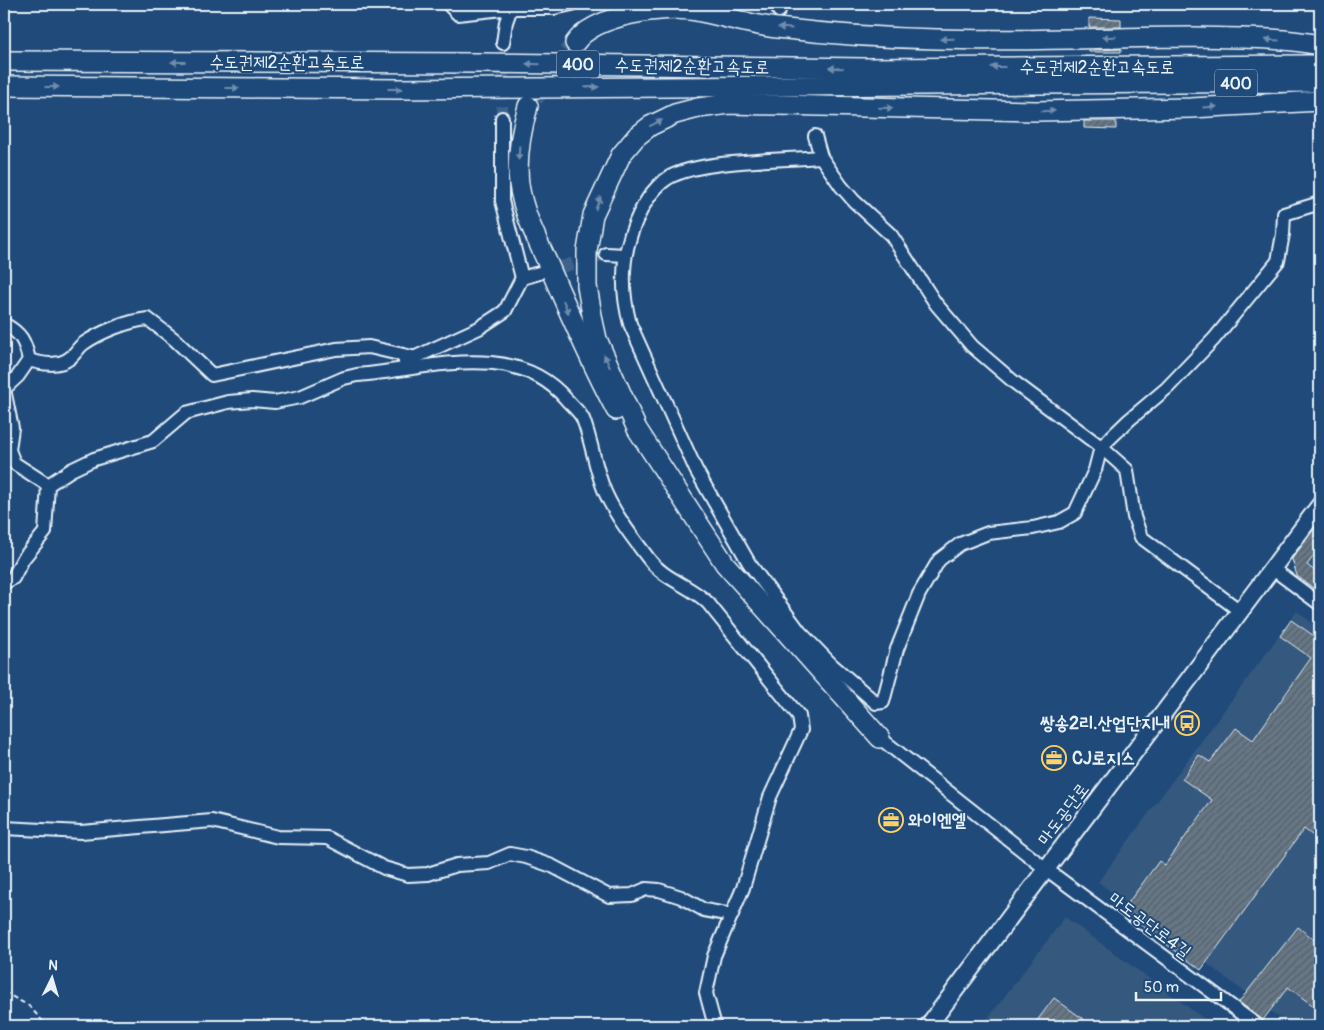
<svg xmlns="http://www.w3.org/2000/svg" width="1324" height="1030" font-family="Pangolin,'Poor Story',sans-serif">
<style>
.built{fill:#34587e}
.building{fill:url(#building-hatch);stroke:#e8f1f8}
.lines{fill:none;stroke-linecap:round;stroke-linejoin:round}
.minor-tunnel{stroke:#3d638d;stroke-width:12;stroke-dasharray:12 6;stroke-linecap:butt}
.highway-tunnel{stroke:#3d638d;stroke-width:19;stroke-dasharray:19 9;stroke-linecap:butt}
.minor-casing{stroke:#e8f1f8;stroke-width:16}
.major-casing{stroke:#e8f1f8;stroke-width:20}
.highway-casing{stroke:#e8f1f8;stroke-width:22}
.path{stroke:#e8f1f8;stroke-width:2;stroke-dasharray:5 4;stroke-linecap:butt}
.minor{stroke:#1f4a7a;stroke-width:12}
.major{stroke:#1f4a7a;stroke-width:16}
.highway{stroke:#1f4a7a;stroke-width:19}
.oneway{fill:#6f8dac}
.labels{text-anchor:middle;stroke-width:4;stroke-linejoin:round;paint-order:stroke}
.shield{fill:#1f4a7a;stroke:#acbfd2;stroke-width:1}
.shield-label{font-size:16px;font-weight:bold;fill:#e8f1f8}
.street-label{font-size:18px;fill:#e8f1f8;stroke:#1f4a7a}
.poi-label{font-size:18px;font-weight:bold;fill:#e8f1f8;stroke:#1f4a7a;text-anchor:start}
</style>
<defs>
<pattern id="building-hatch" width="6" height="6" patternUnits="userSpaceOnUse" patternTransform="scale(1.25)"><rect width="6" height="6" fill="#667786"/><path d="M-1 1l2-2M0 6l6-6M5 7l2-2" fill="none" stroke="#566068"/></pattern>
</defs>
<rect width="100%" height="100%" fill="#1f4a7a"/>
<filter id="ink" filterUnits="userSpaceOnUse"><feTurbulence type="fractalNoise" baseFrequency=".02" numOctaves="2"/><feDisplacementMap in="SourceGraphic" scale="10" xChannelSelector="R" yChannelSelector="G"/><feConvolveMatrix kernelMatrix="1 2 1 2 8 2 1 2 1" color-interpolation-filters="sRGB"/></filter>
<g filter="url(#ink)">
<g class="built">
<polygon points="1320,528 1320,586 1292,565"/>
<polygon points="1297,611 1320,629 1320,1026 1290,1026 1098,882"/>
<polygon points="1065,917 1214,1026 982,1026"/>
</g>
<g class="building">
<polygon points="1089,18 1121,19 1121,27 1089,27"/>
<polygon points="1121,49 1121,52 1089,52 1089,50"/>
<polygon points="1084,121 1116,121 1116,129 1084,128"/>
<polygon points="1320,521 1320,547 1307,565 1320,575 1320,593 1297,576 1292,559"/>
<polygon points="1291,620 1320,640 1320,841 1304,829 1201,970 1122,911 1159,861 1165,865 1212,800 1182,779 1199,755 1210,762 1236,728 1253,740 1311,658 1280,636"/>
<polygon points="1298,927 1320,944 1320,1011 1288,987 1263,1020 1239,1002"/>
<polygon points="1054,998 1093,1026 1033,1026"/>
</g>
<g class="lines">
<g class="minor-tunnel">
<polyline points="502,118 503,43"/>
<polyline points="544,272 606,254"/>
</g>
<polyline class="highway-tunnel" points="534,98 575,43"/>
<defs>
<g id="minor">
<polyline points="448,4 458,14 511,8 554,8 572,4"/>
<polyline points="778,4 779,11"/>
<polyline points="503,43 506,22 511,8"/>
<polyline points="502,118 502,201 522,278"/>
<polyline points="815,136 821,157 841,186 854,201 891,235 936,304 972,346 1014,382 1101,447 1127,470 1134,517 1141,537 1240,611"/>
<path d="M821 157C783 160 698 160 668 178 649 190 638 214 631 234 621 264 622 294 630 324L696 470 749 563 800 632 831 664 876 703 883 702 897 649 919 594 939 560 960 544 988 533 1033 528 1059 522 1075 513 1095 470 1101 447 1129 420 1167 388 1214 339 1278 261 1283 234 1284 214 1320 203"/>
<polyline points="606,254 625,255"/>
<path d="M4 324C21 333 25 341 29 360L18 376 4 389 12 428 9 450 14 463 48 485"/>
<path d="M29 360C41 364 59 367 70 358 75 354 78 348 83 344 100 332 128 321 148 319L174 339 212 375 336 349 369 347 412 357"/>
<polyline points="405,362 479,328 505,311 522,278 539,273"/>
<polyline points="1273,569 1320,604"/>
<path d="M4 583 13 578 23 559 45 532 48 485 71 470 94 459 153 441 186 413 228 402 252 400 275 402 300 397 344 378 357 375C425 370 514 338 566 399 571 405 580 412 583 419 592 442 595 469 605 492 615 515 633 538 648 558 664 580 690 585 708 603L799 716 801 730 770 797 743 888 714 956 706 993 715 1026"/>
<polyline points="880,738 1046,869 1258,1026"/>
<polyline points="4,828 81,832 212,821 278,837 327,838 384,868 408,875 428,874 457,865 489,863 510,854 526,857 552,866 609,896 632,895 646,889 659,890 681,897 704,910 732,915"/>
</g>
<polyline id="major" points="928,1026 1320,505"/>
<g id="highway">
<path d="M575 43C594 15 664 5 696 11 723 16 750 25 777 28 828 34 885 38 937 39 1023 42 1109 37 1195 37 1236 38 1280 37 1320 45"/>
<polyline points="4,61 482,63 865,68 1320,65"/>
<polyline points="4,86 399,89 1320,82"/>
<path d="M528 106C521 131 516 158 519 184 523 213 537 239 549 266 570 315 591 363 616 410"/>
<polyline points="880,738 725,564 637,429 597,339 593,321 587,286 587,251 593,215 621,155 636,137 650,126 675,114 698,108 729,104 1036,111 1191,108 1320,101"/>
</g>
</defs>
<use href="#minor" class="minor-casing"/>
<use href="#major" class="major-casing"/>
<use href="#highway" class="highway-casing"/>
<polyline class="path" points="4,992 29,1006 47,1026"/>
<use href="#minor" class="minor"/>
<use href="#major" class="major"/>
<use href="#highway" class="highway"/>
</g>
<defs><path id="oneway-solid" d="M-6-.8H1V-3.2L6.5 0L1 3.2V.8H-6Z" transform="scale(1.25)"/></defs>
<g class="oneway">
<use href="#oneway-solid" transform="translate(785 28) rotate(-176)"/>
<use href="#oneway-solid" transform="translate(1109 37) rotate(179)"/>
<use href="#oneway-solid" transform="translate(947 39) rotate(179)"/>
<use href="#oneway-solid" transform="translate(1272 40) rotate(-177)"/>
<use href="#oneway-solid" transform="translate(178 62) rotate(-180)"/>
<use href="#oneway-solid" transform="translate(533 64) rotate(-179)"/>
<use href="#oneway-solid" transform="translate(998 67) rotate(180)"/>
<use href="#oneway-solid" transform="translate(836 68) rotate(-179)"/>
<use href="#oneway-solid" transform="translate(52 87)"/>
<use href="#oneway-solid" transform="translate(592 87) rotate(-1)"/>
<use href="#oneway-solid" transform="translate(232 88)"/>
<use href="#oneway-solid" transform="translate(395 89)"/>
<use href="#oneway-solid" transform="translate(1210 107) rotate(-4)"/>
<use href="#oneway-solid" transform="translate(886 108) rotate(1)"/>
<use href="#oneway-solid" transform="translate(1048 111) rotate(-1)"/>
<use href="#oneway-solid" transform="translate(656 123) rotate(-26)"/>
<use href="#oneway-solid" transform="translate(519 153) rotate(93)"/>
<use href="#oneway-solid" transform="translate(598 203) rotate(-68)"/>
<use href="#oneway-solid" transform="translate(566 307) rotate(67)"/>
<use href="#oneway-solid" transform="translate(607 361) rotate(-114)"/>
</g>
</g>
<defs>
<symbol id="bus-ring" viewBox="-11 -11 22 22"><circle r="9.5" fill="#1f4a7a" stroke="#ffd166" stroke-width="1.5"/><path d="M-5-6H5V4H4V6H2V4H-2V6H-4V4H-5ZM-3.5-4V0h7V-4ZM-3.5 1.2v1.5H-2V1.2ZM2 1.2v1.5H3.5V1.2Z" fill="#ffd166"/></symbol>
<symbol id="office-ring" viewBox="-11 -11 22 22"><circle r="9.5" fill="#1f4a7a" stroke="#ffd166" stroke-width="1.5"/><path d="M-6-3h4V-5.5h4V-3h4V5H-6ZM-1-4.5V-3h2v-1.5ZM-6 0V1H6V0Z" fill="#ffd166"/></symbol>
</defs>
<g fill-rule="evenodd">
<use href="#bus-ring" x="1173" y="709" width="28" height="28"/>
<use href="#office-ring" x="1040" y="744" width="28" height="28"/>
<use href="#office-ring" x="877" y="806" width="28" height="28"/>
</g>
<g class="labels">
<g class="shield">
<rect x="557" y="50.5" width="42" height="27" rx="4"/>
<rect x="1215" y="69.5" width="42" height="27" rx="4"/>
</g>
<g class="shield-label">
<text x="578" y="70">400</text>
<text x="1236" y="89">400</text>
</g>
<g class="street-label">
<text x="287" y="68">수도권제2순환고속도로</text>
<text transform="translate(692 66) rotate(1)" y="6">수도권제2순환고속도로</text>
<text x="1097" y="73">수도권제2순환고속도로</text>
<text transform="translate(1063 814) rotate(-53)" y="6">마도공단로</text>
<text transform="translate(1150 925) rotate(37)" y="6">마도공단로4길</text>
</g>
<g class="poi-label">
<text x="1170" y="729" text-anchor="end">쌍송2리.산업단지내</text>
<text x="1072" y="764">CJ로지스</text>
<text x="908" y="826">와이엔엘</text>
</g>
</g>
<rect width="1324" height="1030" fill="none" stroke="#1f4a7a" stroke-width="20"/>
<rect x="10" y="10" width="1304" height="1010" fill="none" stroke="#e8f1f8" stroke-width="2" filter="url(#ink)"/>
<g transform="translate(52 978) rotate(5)" stroke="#1f4a7a" stroke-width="4" paint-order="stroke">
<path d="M0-4L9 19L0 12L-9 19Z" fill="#e8f1f8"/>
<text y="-8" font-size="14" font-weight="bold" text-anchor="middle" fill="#e8f1f8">N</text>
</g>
<path d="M1136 992v8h85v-8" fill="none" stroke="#e8f1f8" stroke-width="2.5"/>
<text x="1144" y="992" font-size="15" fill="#e8f1f8" stroke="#1f4a7a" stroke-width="4" paint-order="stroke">50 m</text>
</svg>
